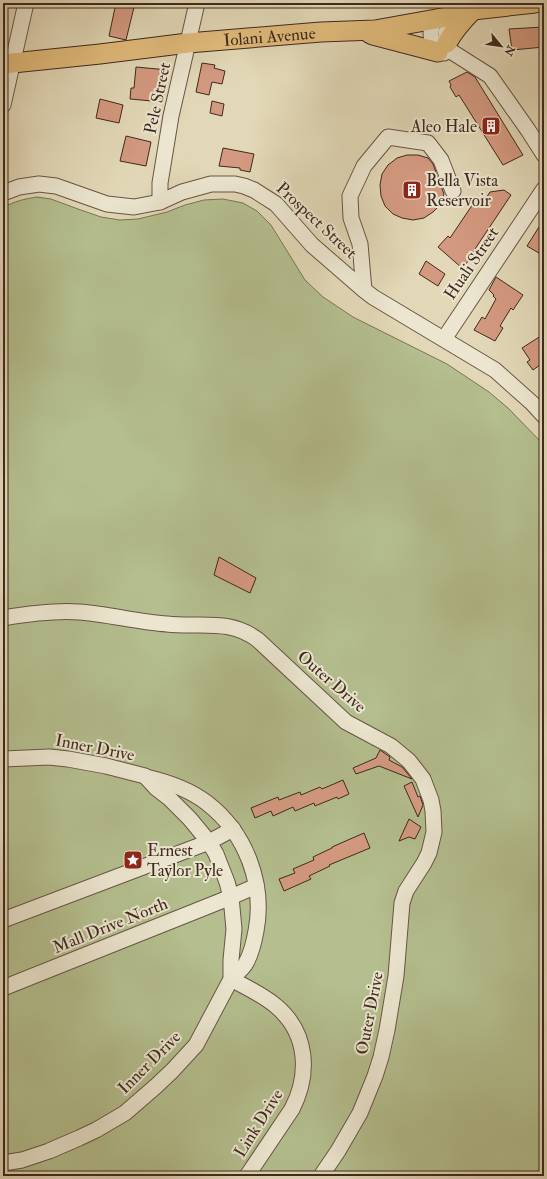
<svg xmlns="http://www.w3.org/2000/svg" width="547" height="1179" font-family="'IM FELL Double Pica',serif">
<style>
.green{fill:#b4be8e;stroke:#7a7456}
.building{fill:#d49a81;stroke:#3f291e}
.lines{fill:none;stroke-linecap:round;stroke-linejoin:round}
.minor-casing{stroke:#685544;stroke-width:17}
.major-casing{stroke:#3f291e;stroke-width:21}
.minor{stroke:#ece6d0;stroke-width:15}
.major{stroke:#e1bc7c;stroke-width:19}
.labels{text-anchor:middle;stroke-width:4;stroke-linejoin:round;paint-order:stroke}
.street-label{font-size:17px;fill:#3f291e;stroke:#ece6d0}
.poi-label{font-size:17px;fill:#3f291e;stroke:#ece6d0;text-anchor:start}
</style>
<rect width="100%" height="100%" fill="#e2d8b7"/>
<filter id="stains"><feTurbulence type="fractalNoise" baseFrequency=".005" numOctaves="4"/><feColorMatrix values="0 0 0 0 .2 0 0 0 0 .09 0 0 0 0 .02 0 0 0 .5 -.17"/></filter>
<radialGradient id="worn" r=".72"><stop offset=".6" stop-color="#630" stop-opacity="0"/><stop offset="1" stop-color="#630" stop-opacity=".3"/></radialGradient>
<path class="green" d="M37 197 51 199 78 209 101 217 120 220 138 219 167 212 185 205 204 200 223 199 243 203 257 211 271 225 305 280 323 297 353 317 447 364 489 392 508 408 544 445V1176H3V208C14 201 25 199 37 197Z"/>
<g class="building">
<polygon points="116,3 135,3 126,40 109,36"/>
<polygon points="544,27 544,47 512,50 509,29"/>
<polygon points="202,63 215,65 214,68 225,71 222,84 212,82 209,95 196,92"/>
<polygon points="136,67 168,70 167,80 165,80 163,102 130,99 131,88 134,88"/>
<polygon points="467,72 475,77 523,155 503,165 459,95 456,97 450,87 451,85 449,81"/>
<polygon points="100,99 123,105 119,123 96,118"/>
<polygon points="212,101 224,104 222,116 210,113"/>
<polygon points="126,136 151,142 146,166 120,161"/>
<polygon points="223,148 254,154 250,172 240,170 240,168 219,166"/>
<polygon points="407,155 418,155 428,158 433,164 444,194 440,205 433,212 424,218 413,220 402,218 393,214 385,206 381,196 380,185 382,174 388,165 397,158"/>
<polygon points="504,190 511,195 471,255 472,257 462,268 438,247 448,236 450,238 475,201 481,206 490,192"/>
<polygon points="544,219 544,256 527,246"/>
<polygon points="426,261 445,274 438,286 419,274"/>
<polygon points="496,277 523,295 513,310 511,308 500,326 503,328 495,341 474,330 482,317 485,319 496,299 493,296 494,295 489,290"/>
<polygon points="544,334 544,362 533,370 527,362 530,360 522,348"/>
<polygon points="219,557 256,578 250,593 214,575"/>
<polygon points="380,750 390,757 389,760 402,767 412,779 379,766 356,774 353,768 376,758"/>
<polygon points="343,780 349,794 338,799 337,797 315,806 314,803 295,811 293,807 273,816 271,811 255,818 251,808 278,797 279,800 300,792 301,795 320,787 322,789"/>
<polygon points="412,782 418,797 420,796 423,805 418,817 404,786"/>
<polygon points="409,819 421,827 415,839 409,837 399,841"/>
<polygon points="364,833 370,848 329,865 330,866 309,876 311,879 284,891 279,879 295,873 293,869 314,860 313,857 332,848 332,847"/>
</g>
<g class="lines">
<defs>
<g id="minor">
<path d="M434 20C429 34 430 39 438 52L444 53"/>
<polyline points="446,32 448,48 449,50 490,76 528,130 544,155"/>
<polyline points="3,105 26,3"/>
<polyline points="3,193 19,187 39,184 56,186 107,204 134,207 160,202 182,192 211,184 235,184 244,186 254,190 276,204 312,245 364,290 373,297 495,370 532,403 544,416"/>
<polyline points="160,202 160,183 171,116 197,3"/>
<polyline points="364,290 360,244 351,218 350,196 364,166 388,137 428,143 441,160 453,191"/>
<polyline points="444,339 544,189"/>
<path d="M3 618C27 614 54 610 79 612 108 614 137 622 167 624 200 628 229 618 258 640L346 722 391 746 409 761 423 779 431 800 433 811 434 832 429 853 424 863 406 891 402 903 396 976 387 1030 381 1057 375 1076 360 1113 338 1151 321 1176"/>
<polyline points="3,759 49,757 68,759 106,766 145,776 156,788 169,798 190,819 209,842 216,854 227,882 231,897 234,929 231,960 231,979 196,1045 172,1071 155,1087 125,1113 96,1130 79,1138 49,1151 22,1160 3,1163"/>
<path d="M146 777C168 782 189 789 207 803 246 833 265 884 256 931 254 942 251 954 246 963 243 969 236 974 231 979 246 987 263 995 276 1006 308 1033 310 1074 292 1109L247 1176"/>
<polyline points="3,920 209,842 233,829"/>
<polyline points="3,988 231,897 256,886"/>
</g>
<g id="major">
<polyline points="369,33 373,35 438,52"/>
<path d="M447 43C454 30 463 20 473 10"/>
<path id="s1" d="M3 64 100 54 188 43 321 32 375 30 447 17 473 10 535 3"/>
</g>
</defs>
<use href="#minor" class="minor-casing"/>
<use href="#major" class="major-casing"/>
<use href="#minor" class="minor"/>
<use href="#major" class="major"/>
</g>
<defs>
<symbol id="building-square" viewBox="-11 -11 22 22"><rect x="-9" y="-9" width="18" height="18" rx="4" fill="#8f2418" stroke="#ece6d0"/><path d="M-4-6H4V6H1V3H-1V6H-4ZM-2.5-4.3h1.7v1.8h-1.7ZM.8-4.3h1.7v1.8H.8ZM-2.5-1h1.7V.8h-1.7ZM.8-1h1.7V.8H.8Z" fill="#fff"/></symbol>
<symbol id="sight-square" viewBox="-11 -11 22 22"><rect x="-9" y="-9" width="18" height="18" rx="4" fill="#8f2418" stroke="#ece6d0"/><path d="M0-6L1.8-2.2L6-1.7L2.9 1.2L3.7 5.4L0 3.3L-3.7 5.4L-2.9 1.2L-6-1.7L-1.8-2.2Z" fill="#fff"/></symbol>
</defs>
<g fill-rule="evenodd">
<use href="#building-square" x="480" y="115" width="22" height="22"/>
<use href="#building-square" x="401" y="179" width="22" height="22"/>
<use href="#sight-square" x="122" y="849" width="22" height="22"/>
</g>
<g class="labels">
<g class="street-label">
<text dy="6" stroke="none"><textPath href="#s1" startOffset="268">Iolani Avenue</textPath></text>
<text transform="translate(157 98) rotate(-78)" y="6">Pele Street</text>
<text transform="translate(317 220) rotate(43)" y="6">Prospect Street</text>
<text transform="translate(471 263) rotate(-56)" y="6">Huali Street</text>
<text transform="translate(332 681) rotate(41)" y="6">Outer Drive</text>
<text transform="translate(95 747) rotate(11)" y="6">Inner Drive</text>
<text transform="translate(110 925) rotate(-22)" y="6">Mall Drive North</text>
<text transform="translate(369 1013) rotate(-79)" y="6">Outer Drive</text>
<text transform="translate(149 1062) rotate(-45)" y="6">Inner Drive</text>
<text transform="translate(258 1123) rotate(-58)" y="6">Link Drive</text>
</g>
<g class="poi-label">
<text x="477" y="132" text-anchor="end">Aleo Hale</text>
<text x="426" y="186">Bella Vista<tspan x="426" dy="20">Reservoir</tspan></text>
<text x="147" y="856">Ernest<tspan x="147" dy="20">Taylor Pyle</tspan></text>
</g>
</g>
<rect width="547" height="1179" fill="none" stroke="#e2d8b7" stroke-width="16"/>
<rect x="4" y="4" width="539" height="1171" fill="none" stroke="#3f291e" stroke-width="2"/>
<rect x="8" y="8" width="531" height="1163" fill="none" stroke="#3f291e"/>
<g transform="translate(501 46) rotate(119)" stroke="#ece6d0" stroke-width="3" paint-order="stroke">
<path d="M0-3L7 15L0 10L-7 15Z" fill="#3f291e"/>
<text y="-6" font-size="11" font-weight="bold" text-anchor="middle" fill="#3f291e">N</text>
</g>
<rect width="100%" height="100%" filter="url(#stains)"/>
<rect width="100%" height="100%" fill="url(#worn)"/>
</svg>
